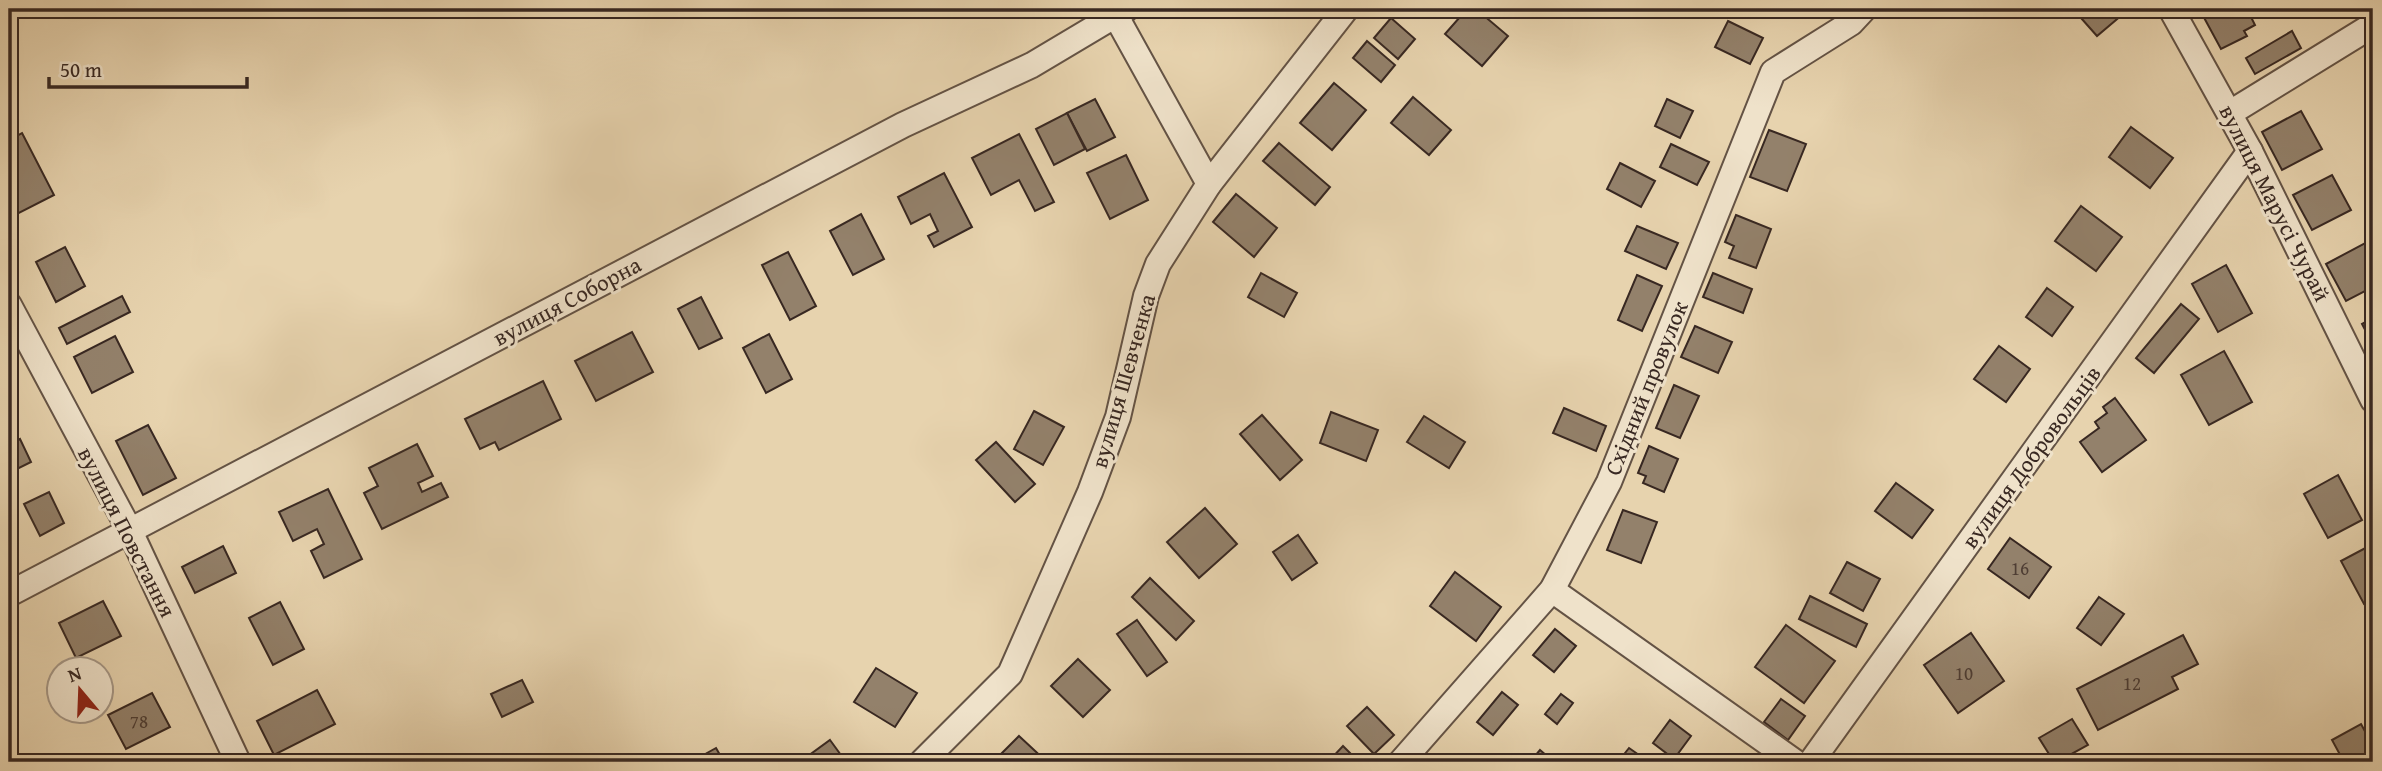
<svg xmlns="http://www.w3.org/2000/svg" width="2382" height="771" font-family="'Gentium Book Plus',serif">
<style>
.building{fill:#93816b;stroke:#382822;stroke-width:2}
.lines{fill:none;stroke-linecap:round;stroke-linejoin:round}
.minor-casing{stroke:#645345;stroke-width:28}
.minor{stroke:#efe2ca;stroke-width:24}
.labels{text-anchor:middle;stroke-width:6;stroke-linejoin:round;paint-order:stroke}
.number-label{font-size:19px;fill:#4f3e34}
.street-label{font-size:23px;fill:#382822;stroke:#efe2ca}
</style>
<rect width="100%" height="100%" fill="#e7d3ae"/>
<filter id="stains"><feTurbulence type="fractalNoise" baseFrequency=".00286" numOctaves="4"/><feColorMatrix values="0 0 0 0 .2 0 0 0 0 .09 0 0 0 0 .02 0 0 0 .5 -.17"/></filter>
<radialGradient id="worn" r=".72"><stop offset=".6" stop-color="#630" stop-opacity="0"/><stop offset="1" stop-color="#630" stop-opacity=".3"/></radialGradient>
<g class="building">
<polygon points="1467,9 1476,9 1508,36 1482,66 1445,34"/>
<polygon points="2073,9 2129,9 2097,36"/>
<polygon points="2206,9 2247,9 2255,25 2244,31 2247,36 2221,49 2201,12"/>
<polygon points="1391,18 1415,39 1398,59 1374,38"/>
<polygon points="1728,21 1763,38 1750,64 1715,47"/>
<polygon points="2292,31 2301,48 2255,74 2246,58"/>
<polygon points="1367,41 1395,65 1381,82 1353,58"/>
<polygon points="1334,83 1366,110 1332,150 1300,123"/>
<polygon points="1413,97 1451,130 1429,155 1391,123"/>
<polygon points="1095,99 1115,137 1087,151 1067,113"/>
<polygon points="1667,99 1693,111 1680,138 1655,126"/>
<polygon points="2301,111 2322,149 2282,170 2262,132"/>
<polygon points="1067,113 1085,149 1054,165 1036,129"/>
<polygon points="2131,127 2173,158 2150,188 2109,157"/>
<polygon points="1769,130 1806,144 1787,191 1750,177"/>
<polygon points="22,133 54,195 13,216 9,208 9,140"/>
<polygon points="1019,134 1054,202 1035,211 1019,180 991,195 972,158"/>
<polygon points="1279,143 1330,187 1315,205 1263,161"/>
<polygon points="1671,144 1709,162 1697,185 1660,167"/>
<polygon points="1126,155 1148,200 1110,219 1087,173"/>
<polygon points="1620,163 1655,181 1641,207 1607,189"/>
<polygon points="944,173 972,227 934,247 928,236 938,231 930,214 911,224 898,197"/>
<polygon points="2332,175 2351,210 2312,230 2293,195"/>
<polygon points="1236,194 1277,228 1254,257 1213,222"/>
<polygon points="2081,206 2122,237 2096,271 2055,241"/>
<polygon points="861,214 884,259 853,275 830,231"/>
<polygon points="1736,215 1771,229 1756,268 1729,258 1734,246 1725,242"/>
<polygon points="1637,226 1678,243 1666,269 1625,251"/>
<polygon points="2369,241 2373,249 2373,287 2346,301 2326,264"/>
<polygon points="65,247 85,286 56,302 36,262"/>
<polygon points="788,252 816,306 790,320 762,265"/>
<polygon points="2226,265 2252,313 2218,332 2192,284"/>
<polygon points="1261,273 1297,293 1284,317 1248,297"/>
<polygon points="1713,273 1752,289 1743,313 1703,297"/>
<polygon points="1637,275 1662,286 1642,331 1618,320"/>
<polygon points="2047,288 2073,307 2052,336 2026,317"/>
<polygon points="122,296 130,312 67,344 59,328"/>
<polygon points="701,297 722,338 699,349 678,309"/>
<polygon points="2181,304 2199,319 2154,373 2136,358"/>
<polygon points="2373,318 2373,345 2362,324"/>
<polygon points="1695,326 1732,342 1718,373 1681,357"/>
<polygon points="632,332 653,372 596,401 575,361"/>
<polygon points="769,334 792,379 766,393 743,348"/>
<polygon points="115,336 133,372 92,393 74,357"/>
<polygon points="1999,346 2030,369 2006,402 1974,379"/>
<polygon points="2224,351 2252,402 2209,425 2181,375"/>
<polygon points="543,381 561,419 499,450 495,442 480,449 465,419"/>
<polygon points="1674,385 1699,396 1680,438 1656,428"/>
<polygon points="2115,398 2146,440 2102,472 2080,442 2099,428 2095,422 2107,413 2103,407"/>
<polygon points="1564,408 1606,426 1596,451 1553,433"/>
<polygon points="1034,411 1064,427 1043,465 1014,449"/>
<polygon points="1331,412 1378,430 1366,461 1320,443"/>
<polygon points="1262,415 1302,460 1280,480 1240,434"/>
<polygon points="1424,416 1465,442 1449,468 1407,442"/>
<polygon points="148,425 176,478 143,495 116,441"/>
<polygon points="20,439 31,462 9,473 9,445"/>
<polygon points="996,442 1035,484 1015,502 976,460"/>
<polygon points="417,444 433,476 418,483 422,492 441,483 448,497 382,529 364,493 378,486 369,468"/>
<polygon points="1649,446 1678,459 1664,492 1643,483 1646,476 1638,473"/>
<polygon points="2338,475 2362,520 2328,538 2304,494"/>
<polygon points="1896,483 1933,510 1912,538 1875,511"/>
<polygon points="328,489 362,559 324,578 311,551 324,544 317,529 293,541 279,512"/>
<polygon points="49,492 64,523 40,536 24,504"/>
<polygon points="1205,508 1237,544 1199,578 1167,542"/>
<polygon points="1623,510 1657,522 1641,563 1607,550"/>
<polygon points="1298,535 1317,563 1292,580 1273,552"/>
<polygon points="2010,538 2051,567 2029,598 1988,569"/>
<polygon points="2373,544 2373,599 2364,604 2341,561"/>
<polygon points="223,546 236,573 195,593 182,567"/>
<polygon points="1847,562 1880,579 1863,611 1830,593"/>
<polygon points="1455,572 1501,607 1476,641 1430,606"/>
<polygon points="1150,578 1194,621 1176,640 1132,597"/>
<polygon points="1810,596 1867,624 1856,647 1799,619"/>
<polygon points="2099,597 2124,614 2101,645 2077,628"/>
<polygon points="103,601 121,636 76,658 59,623"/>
<polygon points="280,602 304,649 273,665 249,618"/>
<polygon points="1137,620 1167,662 1147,676 1117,634"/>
<polygon points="1786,625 1835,661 1804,703 1755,667"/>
<polygon points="1555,629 1576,646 1554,672 1533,655"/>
<polygon points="1971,633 2004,681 1958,713 1924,665"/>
<polygon points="2183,635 2198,664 2172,677 2178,689 2098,730 2077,689"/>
<polygon points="1078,659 1110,690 1083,717 1051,686"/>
<polygon points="876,668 917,693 895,727 854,702"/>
<polygon points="522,680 533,702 502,717 491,694"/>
<polygon points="317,690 335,724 274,755 257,721"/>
<polygon points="1502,692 1518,705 1493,735 1477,722"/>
<polygon points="152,693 170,727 126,749 108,715"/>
<polygon points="1561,694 1573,703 1557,724 1545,714"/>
<polygon points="1781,699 1805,716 1788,740 1764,722"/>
<polygon points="1367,707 1394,735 1374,754 1347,726"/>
<polygon points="2072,719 2088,745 2057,762 2054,762 2039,738"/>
<polygon points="1670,720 1691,736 1674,759 1653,743"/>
<polygon points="2361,724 2373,746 2373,762 2344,762 2332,740"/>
<polygon points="1019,736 1047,762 1010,762 1001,754"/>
<polygon points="830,740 846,762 813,762 808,756"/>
<polygon points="1343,746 1359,762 1328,762"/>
<polygon points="716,748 724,762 691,762"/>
<polygon points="1629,748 1649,762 1618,762"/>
<polygon points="1540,750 1554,762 1530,762"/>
</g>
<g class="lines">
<defs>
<g id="minor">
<polyline points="1112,9 1209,184"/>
<polyline points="2171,9 2250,151 2373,400"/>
<polyline points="2230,113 2373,25"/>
<polyline points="9,305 129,529 238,762"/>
<polyline points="1552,590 1795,762"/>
<polyline points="9,594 903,125 1032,65 1126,9"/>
<polyline points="922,762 1010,674 1090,492 1118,417 1146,296 1158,264 1209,184 1346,9"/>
<polyline points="1401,762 1552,590 1609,482 1773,72 1851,23 1864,9"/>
<polyline points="1811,762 2250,151"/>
</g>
</defs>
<use href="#minor" class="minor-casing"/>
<use href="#minor" class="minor"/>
</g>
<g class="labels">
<g class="number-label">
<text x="2020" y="575">16</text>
<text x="1964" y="680">10</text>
<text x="2132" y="690">12</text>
<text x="139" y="728">78</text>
</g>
<g class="street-label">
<text transform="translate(2275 203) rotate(63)" y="8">вулиця Марусі Чурай</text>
<text transform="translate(567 301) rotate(-28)" y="8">вулиця Соборна</text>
<text transform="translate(1123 381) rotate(-74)" y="8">вулиця Шевченка</text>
<text transform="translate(1646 388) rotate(-68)" y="8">Східний провулок</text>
<text transform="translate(2031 457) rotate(-54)" y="8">вулиця Добровольців</text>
<text transform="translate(127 532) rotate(63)" y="8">вулиця Повстання</text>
</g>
</g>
<rect width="2382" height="771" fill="none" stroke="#e7d3ae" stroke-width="35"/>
<rect x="10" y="10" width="2361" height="750" fill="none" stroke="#382822" stroke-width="3.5"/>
<rect x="18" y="18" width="2347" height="736" fill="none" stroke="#382822" stroke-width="2"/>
<g transform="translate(80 690) rotate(341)"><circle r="33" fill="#efe2ca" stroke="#a69887" stroke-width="2"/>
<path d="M0-5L12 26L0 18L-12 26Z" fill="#8f2418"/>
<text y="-10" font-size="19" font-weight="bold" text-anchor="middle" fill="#382822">N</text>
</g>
<path d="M49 77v10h198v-10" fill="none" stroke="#382822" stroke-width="3.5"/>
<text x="60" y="77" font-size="21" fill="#382822" stroke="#efe2ca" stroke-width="5" paint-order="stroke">50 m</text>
<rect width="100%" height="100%" filter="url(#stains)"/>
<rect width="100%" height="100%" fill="url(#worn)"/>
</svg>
